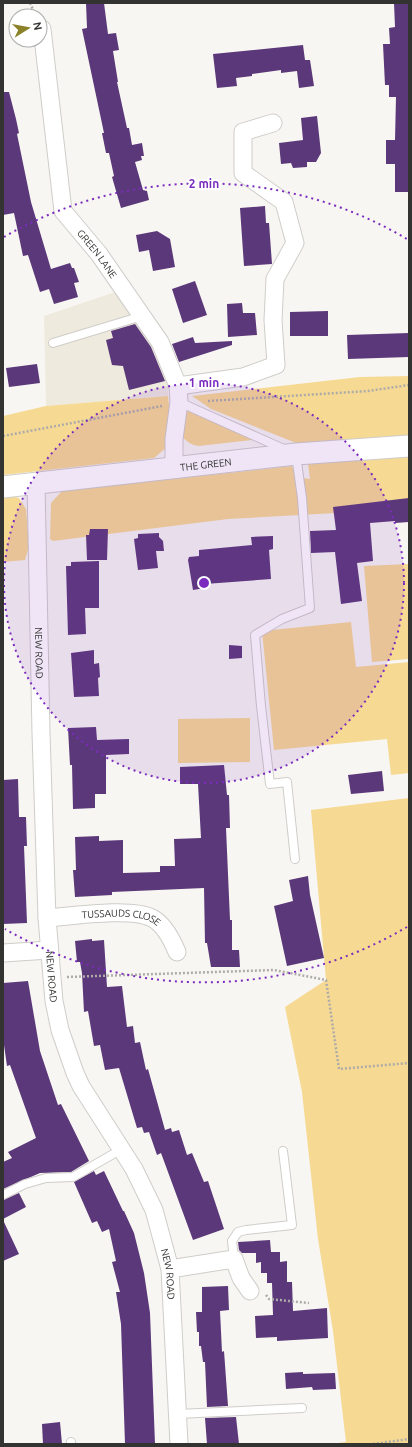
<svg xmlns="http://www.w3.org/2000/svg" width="412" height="1447" font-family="Ubuntu,sans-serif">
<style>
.built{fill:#eeeade}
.green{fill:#f6d992}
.building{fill:#5b3879}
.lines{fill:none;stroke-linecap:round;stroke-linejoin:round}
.service-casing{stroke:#cfcdc9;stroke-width:10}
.minor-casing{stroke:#cfcdc9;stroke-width:19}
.tertiary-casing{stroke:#cfcdc9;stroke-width:23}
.path{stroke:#aeaca9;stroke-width:2.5;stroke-dasharray:2 2;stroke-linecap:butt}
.service{stroke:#fff;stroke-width:8}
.minor{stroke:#fff;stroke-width:17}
.tertiary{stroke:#fff;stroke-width:21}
.ring{fill:none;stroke:#7b2cbf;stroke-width:2;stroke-dasharray:2 4}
.labels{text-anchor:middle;stroke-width:4;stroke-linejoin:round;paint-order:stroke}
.street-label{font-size:10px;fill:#333331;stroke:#fff}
.centre{fill:#7b2cbf;stroke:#fff;stroke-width:2}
.ring-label{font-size:12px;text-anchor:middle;font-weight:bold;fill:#7b2cbf;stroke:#fff;stroke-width:4;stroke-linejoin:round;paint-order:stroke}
</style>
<rect width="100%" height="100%" fill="#f8f6f2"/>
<polygon class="built" points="118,291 140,317 168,380 168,396 46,406 44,316"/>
<g class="green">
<polygon points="409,376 409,436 301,445 211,409 192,396 360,377"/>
<polygon points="168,396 170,416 167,447 154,458 3,475 3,416 46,406"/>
<path d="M193 407 270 438 199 446C190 445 186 441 180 434L183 410Z"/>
<polygon points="409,455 409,509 228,519 53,541 50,539 51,503 62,491 292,466 296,477 310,479 308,464"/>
<polygon points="3,494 19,498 26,509 29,546 25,560 3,562"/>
<polygon points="409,564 409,659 372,662 364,566"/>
<polygon points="351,622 356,667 409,662 409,773 391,775 387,739 274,750 262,631"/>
<polygon points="250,718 250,762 178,763 178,719"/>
<polygon points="409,798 409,1444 329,1444 346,1442 333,1331 318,1239 302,1092 285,1007 326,980 311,810"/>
</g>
<g class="building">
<polygon points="86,3 104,3 108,34 116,33 119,50 113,51 118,82 117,82 127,128 129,128 132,145 142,143 144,156 141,156 142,160 135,162 143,190 147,191 149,200 121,208 112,177 114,176 109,153 106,153 102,133 104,133 82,29 87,28"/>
<polygon points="394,3 409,3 409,192 395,192 395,164 386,164 386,140 395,140 396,97 389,97 389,85 385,85 383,44 390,44 389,28 395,27"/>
<polygon points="303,45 305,60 310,60 314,86 299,88 297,71 281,73 281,70 252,74 252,76 236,78 237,86 217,88 213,54"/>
<polygon points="3,92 9,92 16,119 19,133 17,134 31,202 51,269 70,263 72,268 74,268 79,282 74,283 78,297 54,304 49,289 40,292 28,255 23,256 14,213 3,215"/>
<polygon points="317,116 321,153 316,162 307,162 307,167 293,168 291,163 281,164 279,143 303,140 301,118"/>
<polygon points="265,206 266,223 269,223 272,264 244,266 240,208"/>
<polygon points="157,231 170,239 175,267 153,271 149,250 139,252 136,235"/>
<polygon points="195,281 207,315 183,323 172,289"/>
<polygon points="242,303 243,313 255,313 257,335 228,337 227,304"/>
<polygon points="328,311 328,336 290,336 290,312"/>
<polygon points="135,324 151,347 165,381 129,390 123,366 112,365 106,340 113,338 111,331"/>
<polygon points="409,333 409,357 348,359 347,335"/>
<polygon points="193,337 195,343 232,341 232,345 179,362 172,344"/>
<polygon points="37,364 40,383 9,387 6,368"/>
<polygon points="409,498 409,522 395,523 395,521 370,523 373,561 357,563 362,601 341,604 335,552 311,553 310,531 336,530 333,507"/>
<polygon points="90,529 108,529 107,560 87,560 86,535 89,535"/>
<polygon points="159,533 159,537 163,541 164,551 156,551 158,568 138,570 134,539 138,538 138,534"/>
<polygon points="273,536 273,549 269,550 271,579 205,584 205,588 193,590 188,560 189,557 199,556 199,550 252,545 251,537"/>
<polygon points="99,561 99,608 85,608 86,634 68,635 66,566 71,566 71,562"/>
<polygon points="229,645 242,646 242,658 229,659"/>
<polygon points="94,650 94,664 99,663 100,677 98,678 99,696 74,697 71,653"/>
<polygon points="96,727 97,740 129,739 129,754 106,755 106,794 95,794 95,808 73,809 72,765 70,765 68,728"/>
<polygon points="224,765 227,795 229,795 230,828 226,828 230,920 232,920 232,950 239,950 240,967 211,967 207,943 205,943 204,888 112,892 112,895 75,897 73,870 76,870 75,837 99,836 99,841 123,840 123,873 160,872 160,866 175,866 174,839 201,838 198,784 180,784 180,767"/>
<polygon points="382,771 384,791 351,794 348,775"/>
<polygon points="18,779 19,817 26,817 27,846 24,846 27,923 3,924 3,780"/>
<polygon points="308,876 310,895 324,958 287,966 274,906 293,901 289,880"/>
<polygon points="92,939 92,941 104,940 107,987 122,986 127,1027 133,1026 135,1043 140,1042 146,1070 148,1069 165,1130 171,1128 172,1132 179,1130 187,1155 192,1153 204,1182 208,1181 224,1229 193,1240 161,1153 157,1155 149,1132 144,1133 142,1127 137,1128 119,1068 105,1070 100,1045 94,1046 88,1011 84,1012 82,973 80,962 77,962 75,941"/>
<polygon points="28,981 40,1051 58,1105 61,1104 89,1161 71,1172 40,1173 3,1189 3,1162 12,1158 8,1152 36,1138 10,1065 7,1066 3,1038 3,983"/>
<polygon points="94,1171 96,1175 104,1171 123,1211 124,1211 134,1233 144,1273 150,1313 155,1444 125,1444 121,1324 116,1292 120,1292 112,1262 116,1261 109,1229 102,1232 97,1221 92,1223 74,1182"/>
<polygon points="19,1193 26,1207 3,1219 3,1200"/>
<polygon points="3,1220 19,1254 3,1261"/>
<polygon points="270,1240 271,1252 280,1252 280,1262 287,1261 287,1282 292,1282 293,1311 327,1308 328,1338 277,1341 277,1337 256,1338 255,1316 273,1315 272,1283 267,1283 267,1273 261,1273 261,1262 256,1263 256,1253 242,1253 239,1250 238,1242"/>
<polygon points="228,1286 229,1310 220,1311 222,1352 224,1351 228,1406 207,1407 205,1362 203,1362 201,1346 199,1346 199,1332 197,1332 196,1312 202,1312 202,1287"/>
<polygon points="303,1372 303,1374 335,1373 336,1389 313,1390 312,1387 286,1389 285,1373"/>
<polygon points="236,1417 239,1444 207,1444 205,1418"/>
<polygon points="60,1422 62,1444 43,1444 42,1424"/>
</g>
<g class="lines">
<defs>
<g id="service">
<polyline points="53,343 142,316"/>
<polyline points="179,402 286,450"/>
<polyline points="295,859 287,782 270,784 261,706 255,635 282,619 310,608 302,498 296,455"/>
<polyline points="3,1195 25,1184 46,1178 73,1177 122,1149"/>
<polyline points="234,1259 232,1241 238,1232 246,1230 292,1225 283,1151"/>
<polyline points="178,1414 302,1408"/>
<polyline points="71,1442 71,1444"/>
</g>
<g id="minor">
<path id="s1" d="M42 29 63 211 99 254 160 342 178 386 179 402 174 439V468"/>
<polyline points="178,386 243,377 276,365 273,320 275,279 295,243 284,202 243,173 243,132 273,123"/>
<path id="s2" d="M36 483 41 733 47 918 54 1001 60 1030 75 1073 81 1086 134 1169 154 1210 170 1269 179 1444"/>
<path id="s3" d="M47 918C72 916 132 907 152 918 164 924 172 940 177 952"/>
<polyline points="3,953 49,950"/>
<polyline points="170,1269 234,1259 241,1278 250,1291"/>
</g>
<g id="tertiary">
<path id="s4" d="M3 487 296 454 409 446"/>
</g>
</defs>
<use href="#service" class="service-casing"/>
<use href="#minor" class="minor-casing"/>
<use href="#tertiary" class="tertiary-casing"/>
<g class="path">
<polyline points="30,3 36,16"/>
<polyline points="208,401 368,391 409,385"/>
<polyline points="3,436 162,406"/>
<polyline points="67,977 274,970 326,980 339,1069 409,1063"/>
<polyline points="266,1295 269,1299 309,1303"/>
<polyline points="373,1444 409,1439"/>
</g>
<use href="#service" class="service"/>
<use href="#minor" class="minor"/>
<use href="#tertiary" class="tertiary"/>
</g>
<circle cx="204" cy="583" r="200" fill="#7b2cbf" fill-opacity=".12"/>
<g class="ring">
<circle cx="204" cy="583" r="200"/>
<path d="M407 927A399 399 0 0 1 5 929M4 237A399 399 0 0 1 407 239"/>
</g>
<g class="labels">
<g class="street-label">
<text dy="4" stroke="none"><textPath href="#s1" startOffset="238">GREEN LANE</textPath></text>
<text dy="4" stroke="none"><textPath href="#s4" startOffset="204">THE GREEN</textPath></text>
<text dy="4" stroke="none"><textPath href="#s2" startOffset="170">NEW ROAD</textPath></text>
<text dy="4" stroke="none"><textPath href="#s3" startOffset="75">TUSSAUDS CLOSE</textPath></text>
<text dy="4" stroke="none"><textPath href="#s2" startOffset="494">NEW ROAD</textPath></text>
<text dy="4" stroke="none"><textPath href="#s2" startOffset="818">NEW ROAD</textPath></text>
</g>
</g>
<circle cx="204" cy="583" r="6" class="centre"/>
<g class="ring-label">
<text x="204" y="188">2 min</text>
<text x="204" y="387">1 min</text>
</g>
<rect width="412" height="1447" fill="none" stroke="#333331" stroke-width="8"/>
<g transform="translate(28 28) rotate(79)"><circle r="19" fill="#ffffff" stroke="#adadad"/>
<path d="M0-3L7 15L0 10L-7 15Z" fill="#8a8128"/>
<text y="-6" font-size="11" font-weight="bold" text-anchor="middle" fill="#333331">N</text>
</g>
</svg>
